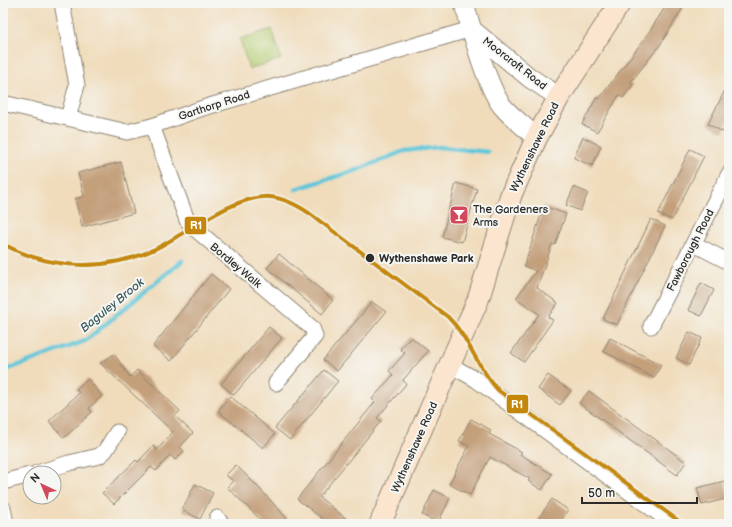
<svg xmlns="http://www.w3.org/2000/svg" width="732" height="527" font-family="'Balsamiq Sans',sans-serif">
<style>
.green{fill:#b6ce73;stroke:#707c4f}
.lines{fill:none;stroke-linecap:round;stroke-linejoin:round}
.stream{stroke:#5dc6d9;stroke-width:4.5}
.building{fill:#c39f7a}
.minor-casing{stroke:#8e8473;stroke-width:17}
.tertiary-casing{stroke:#8e8473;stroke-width:21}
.secondary-casing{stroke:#8e8473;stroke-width:23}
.minor{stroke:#fff;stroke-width:15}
.tertiary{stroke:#fff;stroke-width:19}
.secondary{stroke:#fbe5cf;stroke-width:21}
.rail-1-casing{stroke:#f6f6f2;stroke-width:7}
.rail-1{stroke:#c4870b;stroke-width:4}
.stop-dot{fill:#2b2b2b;stroke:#f6f6f2;stroke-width:1.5}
.labels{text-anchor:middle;stroke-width:4;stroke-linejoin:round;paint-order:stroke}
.street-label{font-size:11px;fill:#2b2b2b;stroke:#f6f6f2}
.poi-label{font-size:11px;fill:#2b2b2b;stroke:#f6f6f2;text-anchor:start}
.stop-label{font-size:11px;font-weight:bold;fill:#2b2b2b;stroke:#f6f6f2;text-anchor:start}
.water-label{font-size:12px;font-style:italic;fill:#3a5a5f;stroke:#f6f6f2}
.line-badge{stroke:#f6f6f2;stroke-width:1.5}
.badge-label{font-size:11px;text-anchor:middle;font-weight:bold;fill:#fff}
</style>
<rect width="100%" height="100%" fill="#f6f6f2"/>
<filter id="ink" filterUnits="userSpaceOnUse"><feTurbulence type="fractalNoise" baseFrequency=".025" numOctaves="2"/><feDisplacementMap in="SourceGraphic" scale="8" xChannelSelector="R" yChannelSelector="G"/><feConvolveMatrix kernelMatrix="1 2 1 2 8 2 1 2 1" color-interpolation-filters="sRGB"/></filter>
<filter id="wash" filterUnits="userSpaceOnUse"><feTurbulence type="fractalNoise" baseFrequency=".012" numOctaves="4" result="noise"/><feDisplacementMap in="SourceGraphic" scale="16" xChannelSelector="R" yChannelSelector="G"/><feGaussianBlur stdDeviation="0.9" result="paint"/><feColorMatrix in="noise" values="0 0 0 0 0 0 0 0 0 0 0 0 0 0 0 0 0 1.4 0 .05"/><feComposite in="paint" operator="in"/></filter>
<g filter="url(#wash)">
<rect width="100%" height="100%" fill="#f0dcbb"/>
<polygon class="green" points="272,29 281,59 249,69 240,39"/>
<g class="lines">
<g class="stream">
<polyline points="296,189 357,170 404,151 440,147 488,152"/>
<polyline points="3,371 85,341 182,261"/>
</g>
</g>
<g id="blocks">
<g class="building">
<polygon points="668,3 686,3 660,45 630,83 633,85 623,98 619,95 597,132 582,124 597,97 599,99 645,38"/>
<polygon points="729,82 729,119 723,132 708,124"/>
<polygon points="583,137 601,146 592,166 574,158"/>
<polygon points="690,149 704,156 672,220 658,214"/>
<polygon points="121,162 134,213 82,227 75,199 84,196 78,173"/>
<polygon points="456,183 477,189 462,242 442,237"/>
<polygon points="574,187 588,193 580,211 566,205"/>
<polygon points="544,206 566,214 555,245 552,244 537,288 558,303 548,317 553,320 524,362 511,353 539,314 516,298 536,271 524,266"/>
<polygon points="651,219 665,226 617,325 603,319"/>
<polygon points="279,254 333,300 322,314 267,268"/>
<polygon points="211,274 229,289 171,361 153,346"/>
<polygon points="701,283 714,290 701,316 688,310"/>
<polygon points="372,302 386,312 337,371 323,360"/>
<polygon points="269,327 282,338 234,395 221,384"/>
<polygon points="689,332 702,338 689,365 676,358"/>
<polygon points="411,337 428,351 403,380 406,384 377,418 381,421 319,497 353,524 329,524 297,499 375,402 372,399 393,375 389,371 405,353 400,349"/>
<polygon points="610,338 661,365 654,378 603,351"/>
<polygon points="114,354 130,377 137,370 180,411 175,416 193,433 180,447 184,451 175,460 170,455 156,471 151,467 114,504 102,493 136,460 138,462 153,446 157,450 173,432 100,363"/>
<polygon points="324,370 338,381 290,440 275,428"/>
<polygon points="548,375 571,391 560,405 538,389"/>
<polygon points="88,379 102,396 89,408 92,412 64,438 49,421 79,393 76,389"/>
<polygon points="589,391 686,462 677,475 579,403"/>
<polygon points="230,396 275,434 263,448 218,411"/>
<polygon points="471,419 491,430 489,434 522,452 520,454 552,474 542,490 528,481 530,479 490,457 470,495 449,484 469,446 459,441"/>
<polygon points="236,465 260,489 292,524 265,524 227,487 233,481 226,475"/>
<polygon points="725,481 729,498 702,505 697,488"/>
<polygon points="195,484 213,493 200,519 182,510"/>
<polygon points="434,490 450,498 438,523 422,515"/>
<polygon points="552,499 568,510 559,524 545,524 538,519"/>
</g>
</g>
</g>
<g filter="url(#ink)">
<use href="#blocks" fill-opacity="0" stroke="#8e8473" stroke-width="1"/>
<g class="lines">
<defs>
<g id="minor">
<polyline points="62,3 77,85 68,118"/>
<polyline points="3,103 127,132 152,126 203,108 471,29"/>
<polyline points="152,126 187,220 194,228 312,328 315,336 276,383"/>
<polyline points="694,244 729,262"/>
<polyline points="651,326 729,174"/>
<polyline points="450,365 475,379 673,524"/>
<polyline points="37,473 69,463 99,456 105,451 117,432"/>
<polyline points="3,482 30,475"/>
<polyline points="3,508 6,524"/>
<polyline points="217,518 222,524"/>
</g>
<g id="tertiary">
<path d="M464 3C471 27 487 89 503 107 513 119 526 126 536 139"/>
<polyline points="471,29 530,78 559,97"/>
</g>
<polyline id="secondary" points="380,524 478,300 511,195 536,139 559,97 620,3"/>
</defs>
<use href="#minor" class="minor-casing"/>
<use href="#tertiary" class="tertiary-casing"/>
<use href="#secondary" class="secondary-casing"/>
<use href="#minor" class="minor"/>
<use href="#tertiary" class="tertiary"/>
<use href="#secondary" class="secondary"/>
<defs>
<path id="rail-1" d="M3 244C51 270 105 272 155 249 186 234 235 194 270 197 284 198 297 205 309 213L448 317C470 339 477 368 499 391L683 524"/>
</defs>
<use href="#rail-1" class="rail-1-casing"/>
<use href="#rail-1" class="rail-1"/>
</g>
</g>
<defs>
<symbol id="bar-square" viewBox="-11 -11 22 22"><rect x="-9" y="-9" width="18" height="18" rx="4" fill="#d1495b" stroke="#f6f6f2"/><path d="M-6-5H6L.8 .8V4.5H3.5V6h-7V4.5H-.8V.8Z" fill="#fff"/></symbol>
</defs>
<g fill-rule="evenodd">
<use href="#bar-square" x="448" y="204" width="22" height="22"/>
</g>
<circle class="stop-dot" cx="370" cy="258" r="5"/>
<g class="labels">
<g class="street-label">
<text transform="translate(515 63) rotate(38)" y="4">Moorcroft Road</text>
<text transform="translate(214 105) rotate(-18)" y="4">Garthorp Road</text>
<text transform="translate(534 147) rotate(-64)" y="4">Wythenshawe Road</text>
<text transform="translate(690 250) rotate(-63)" y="4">Fawborough Road</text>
<text transform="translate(236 265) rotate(40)" y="4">Bordley Walk</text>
<text transform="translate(414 447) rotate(-66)" y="4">Wythenshawe Road</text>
</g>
<g class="poi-label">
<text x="473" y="213">The Gardeners<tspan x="473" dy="13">Arms</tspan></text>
</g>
<g class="stop-label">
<text x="379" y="262">Wythenshawe Park</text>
</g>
<g class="water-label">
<text transform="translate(112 305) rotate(-39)" y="4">Baguley Brook</text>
</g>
</g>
<g class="line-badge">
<rect x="184" y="216" width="23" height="19" rx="4" fill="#c4870b"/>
<rect x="506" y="394" width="23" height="20" rx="4" fill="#c4870b"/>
</g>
<g class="badge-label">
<text x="196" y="229">R1</text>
<text x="517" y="408">R1</text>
</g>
<rect width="732" height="527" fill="none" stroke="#f6f6f2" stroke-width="16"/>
<g transform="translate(42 485) rotate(316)"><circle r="19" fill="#f6f6f2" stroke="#a5a5a2"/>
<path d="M0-3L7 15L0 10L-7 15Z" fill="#d1495b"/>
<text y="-6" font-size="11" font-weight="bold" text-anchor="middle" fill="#2b2b2b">N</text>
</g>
<path d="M582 497v6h115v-6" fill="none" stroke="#2b2b2b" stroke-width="2"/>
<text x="588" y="497" font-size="12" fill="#2b2b2b" stroke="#f6f6f2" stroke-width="3" paint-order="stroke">50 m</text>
</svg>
